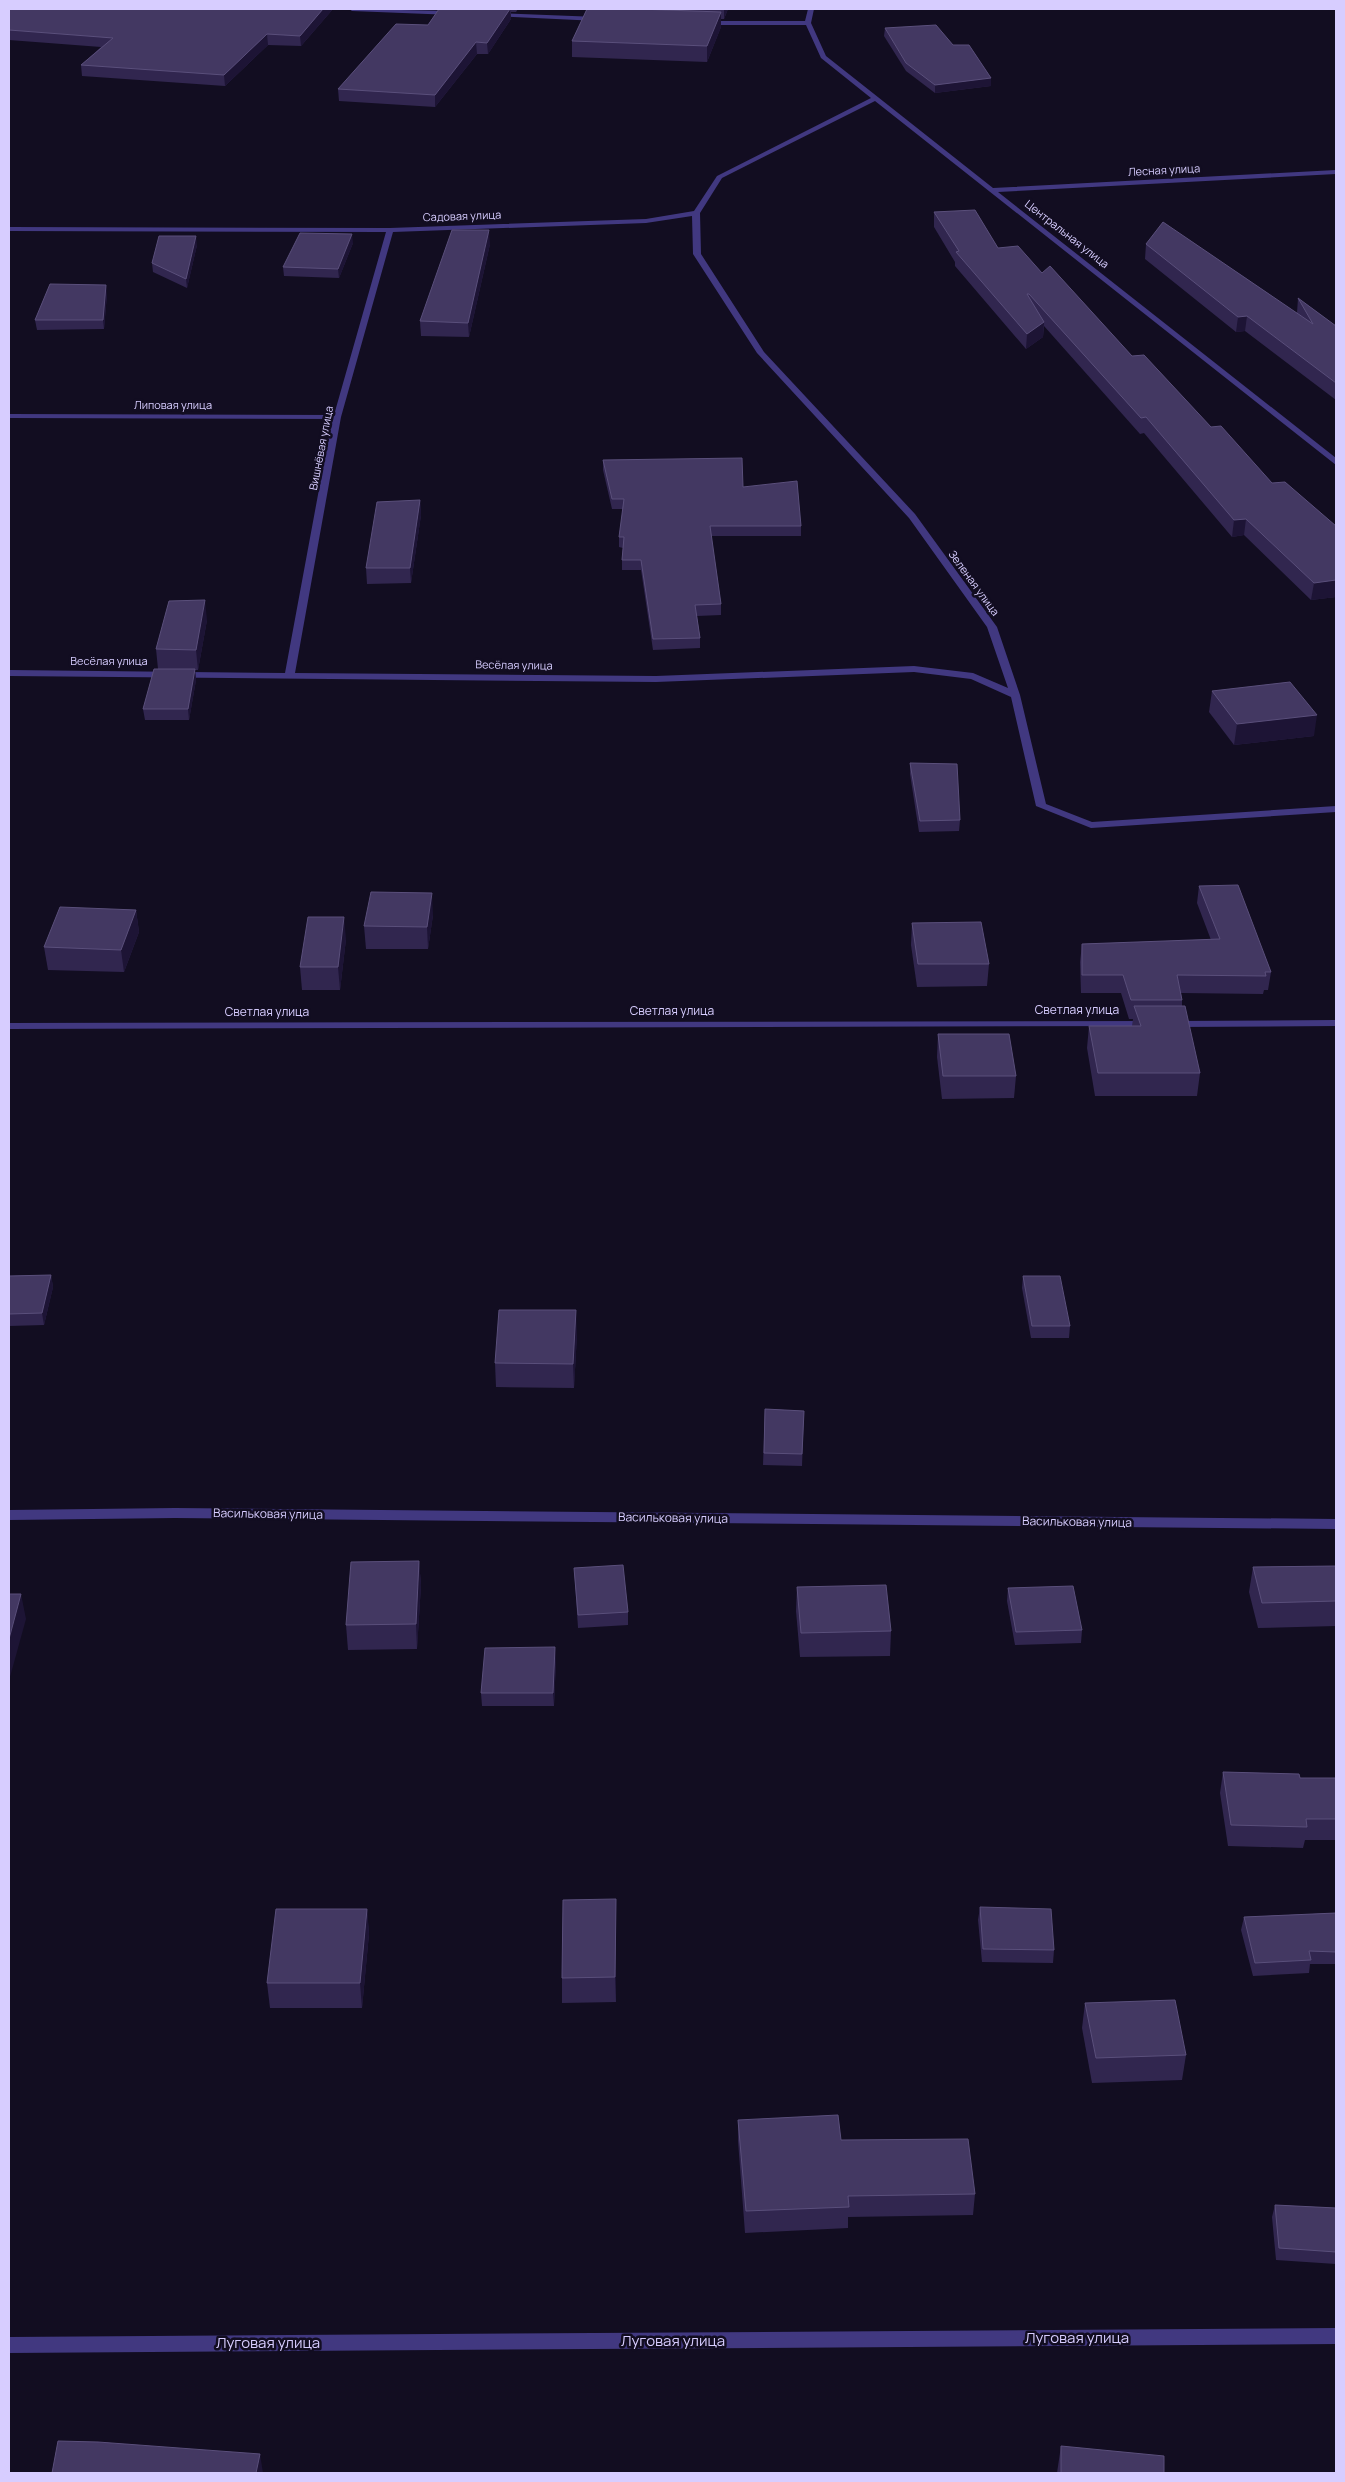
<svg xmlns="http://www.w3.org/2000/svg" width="1345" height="2482" font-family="Manrope,sans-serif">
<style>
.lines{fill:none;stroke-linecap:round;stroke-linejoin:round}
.minor{fill:#413880;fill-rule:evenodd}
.wall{fill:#31264f}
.shaded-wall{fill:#1d1435}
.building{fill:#433862;stroke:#5a4f7b}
.labels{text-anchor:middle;stroke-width:5;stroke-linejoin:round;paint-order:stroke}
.far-street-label{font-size:11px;fill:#d7cdff;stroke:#120d21}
.street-label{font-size:12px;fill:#d7cdff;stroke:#120d21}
.near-street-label{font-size:15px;fill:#d7cdff;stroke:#120d21}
</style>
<rect width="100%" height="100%" fill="#120d21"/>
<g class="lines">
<g class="minor">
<polygon points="349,9 453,11 456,13 453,15 352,11"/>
<path d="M808 9H814L811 23 826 56 993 188 1336 170V174L998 192 1336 458V465L875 101 722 178 700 213 701 254 764 352 915 514 997 627 1020 695 1046 804 1092 822 1336 806V812L1091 828 1036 806 1011 697 971 679 914 672 656 682 9 676V670L285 673 332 419 9 418V414L334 415 386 232 9 231V227L390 228 646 219 694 211 717 176 871 98 821 58 806 25H705L702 23 705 21H805ZM692 216 693 254 757 353 909 518 987 627 1008 688 973 673 914 666 656 676 295 673 341 417 393 232 646 223Z"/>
<polygon points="496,13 598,17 601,19 598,21 494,16"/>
<polygon points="1336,1020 1336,1026 1174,1027 1168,1024 1174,1021"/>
<polygon points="1149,1021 1153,1022 1155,1024 1153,1026 9,1029 9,1023"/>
<polygon points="175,1508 1336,1519 1336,1529 175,1518 9,1520 9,1510"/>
<polygon points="1336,2328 1336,2344 9,2353 9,2337"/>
</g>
</g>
<g class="wall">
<polygon points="9,9 333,9 301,46 268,45 225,86 82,76 81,65 101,47 9,40"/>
<polygon points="439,9 518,9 516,12 511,12 511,19 488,54 477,54 435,107 339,101 338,89 428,25"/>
<polygon points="587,9 728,9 724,19 721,19 721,27 707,62 572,57 572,41"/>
<polygon points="885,28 991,86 935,93 906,71 884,36"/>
<polygon points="934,212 1042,273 1132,356 1211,427 1272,483 1336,526 1336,597 1311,600 1244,535 1232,537 1144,433 1140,434 1044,326 1043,337 1026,349 955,266 955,262 934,227"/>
<polygon points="353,243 339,278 284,276 283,267"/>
<polygon points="490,244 469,337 421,336 420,321"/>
<polygon points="1146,244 1297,313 1298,298 1336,326 1336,400 1245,331 1236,332 1145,259"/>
<polygon points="197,245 187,288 153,272 152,263"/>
<polygon points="107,294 104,329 37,330 35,320"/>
<polygon points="603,460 743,487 801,526 801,536 711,536 721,604 721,615 697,616 700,638 700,648 653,650 641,570 622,570 622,560 623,548 619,547 619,537 623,509 612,509 603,470"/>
<polygon points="420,500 421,515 411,583 367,584 366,568"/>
<polygon points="207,620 198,670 195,670 196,680 189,720 145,720 143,709 158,669 156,649"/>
<polygon points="1212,691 1314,736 1234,745 1209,712"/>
<polygon points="910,763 960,820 959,831 919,832 910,774"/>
<polygon points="1199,886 1271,972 1268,990 1264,990 1263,994 1181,993 1182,1000 1182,1006 1200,1073 1197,1096 1095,1096 1087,1048 1089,1026 1132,1026 1133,1019 1129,1019 1121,993 1081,993 1080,962 1082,944 1211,940 1197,903"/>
<polygon points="136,910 139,932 124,972 48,970 44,947"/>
<polygon points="433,915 428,949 366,949 364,926"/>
<polygon points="912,923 989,964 987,986 917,987 911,945"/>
<polygon points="346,939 340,990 302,990 300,967"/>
<polygon points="938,1034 1016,1076 1014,1098 942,1099 937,1057"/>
<polygon points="51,1275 53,1287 44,1325 9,1326 9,1276"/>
<polygon points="1023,1276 1070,1326 1069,1338 1031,1338 1022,1288"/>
<polygon points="577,1334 574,1388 496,1387 495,1363"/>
<polygon points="765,1409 804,1411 802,1466 763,1465"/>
<polygon points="419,1561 421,1585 417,1649 348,1650 346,1625"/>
<polygon points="1336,1566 1336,1626 1258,1628 1249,1592 1253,1567"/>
<polygon points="574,1568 628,1612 628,1625 578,1628"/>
<polygon points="797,1587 891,1631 890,1656 800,1657 796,1611"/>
<polygon points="1008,1588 1082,1630 1081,1643 1015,1645 1007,1601"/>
<polygon points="556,1660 554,1706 482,1706 481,1693"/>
<polygon points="1223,1772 1300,1778 1336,1778 1336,1840 1305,1840 1303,1848 1228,1846 1220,1793"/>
<polygon points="616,1899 616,2002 562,2003 562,1978"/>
<polygon points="980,1907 1054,1950 1053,1963 982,1962 978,1920"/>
<polygon points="367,1909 369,1934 362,2008 270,2008 267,1983"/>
<polygon points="1336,1913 1336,1964 1310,1964 1309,1973 1253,1976 1241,1930 1244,1917"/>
<polygon points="1085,2003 1186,2055 1182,2080 1092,2083 1082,2028"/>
<polygon points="738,2120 841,2140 975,2194 973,2215 848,2217 848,2228 745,2233 738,2141"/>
<polygon points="1275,2205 1336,2208 1336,2264 1276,2260 1272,2217"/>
<polygon points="1061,2446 1164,2473 1057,2473"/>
</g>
<g class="shaded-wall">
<polygon points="323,9 333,9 301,46 300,36"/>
<polygon points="510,9 511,19 488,54 487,43"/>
<polygon points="724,9 728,9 724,19"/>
<polygon points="721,12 721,27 707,62 707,46"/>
<polygon points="267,34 268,45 225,86 224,75"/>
<polygon points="476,42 477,54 435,107 435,95"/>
<polygon points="991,78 991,86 935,93 935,85"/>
<polygon points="489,230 490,244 469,337 468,323"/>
<polygon points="352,234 353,243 339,278 338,269"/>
<polygon points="196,236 197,245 187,288 186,279"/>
<polygon points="106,285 107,294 104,329 103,320"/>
<polygon points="1247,316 1245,331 1236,332 1238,317"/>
<polygon points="1044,322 1043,337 1026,349 1027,334"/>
<polygon points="420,500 421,515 411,583 410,568"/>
<polygon points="1246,519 1244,535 1232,537 1234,520"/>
<polygon points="1336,580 1336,597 1311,600 1314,583"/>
<polygon points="205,600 207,620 198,670 196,650"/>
<polygon points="195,669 196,680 189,720 188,709"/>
<polygon points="1317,715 1314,736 1234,745 1237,724"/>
<polygon points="432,893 433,915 428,949 427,927"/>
<polygon points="136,910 139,932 124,972 121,950"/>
<polygon points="344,917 346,939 340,990 338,967"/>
<polygon points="51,1275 53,1287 44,1325 42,1313"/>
<polygon points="576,1310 577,1334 574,1388 573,1364"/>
<polygon points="419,1561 421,1585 417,1649 416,1624"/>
<polygon points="21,1594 26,1619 10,1677 9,1671 9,1639"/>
<polygon points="555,1647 556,1660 554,1706 553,1693"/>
<polygon points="616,1899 616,2002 615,1977"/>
<polygon points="367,1909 369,1934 362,2008 360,1983"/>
<polygon points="260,2454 263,2473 256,2473"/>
</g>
<g class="building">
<polygon points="9,9 323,9 300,36 267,34 224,75 81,65 113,38 9,30"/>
<polygon points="439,9 510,9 487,43 476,42 435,95 338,89 396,24 428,25"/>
<polygon points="587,9 638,9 721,12 707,46 572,41"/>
<polygon points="936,25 953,45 969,45 991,78 935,85 906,63 885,28"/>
<polygon points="975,210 998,248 1018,246 1042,273 1050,266 1132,356 1144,355 1211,427 1221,426 1272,483 1285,482 1336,526 1336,580 1314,583 1246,519 1234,520 1146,417 1141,418 1029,294 1027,294 1044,322 1027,334 956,252 959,251 934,212"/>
<polygon points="1163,222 1313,324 1298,298 1336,326 1336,383 1247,316 1238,317 1146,244"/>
<polygon points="452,230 489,230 468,323 420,321"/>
<polygon points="300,233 352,234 338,269 283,267"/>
<polygon points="159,236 196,236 186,279 152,263"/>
<polygon points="50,284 106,285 103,320 35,320"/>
<polygon points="742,458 743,487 797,481 801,526 710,526 721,604 695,605 700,638 653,639 641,560 622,560 624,537 619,537 624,499 612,499 603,460"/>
<polygon points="420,500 410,568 366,568 377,502"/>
<polygon points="205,600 196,650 156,649 169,601"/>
<polygon points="154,669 195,669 188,709 143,709"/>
<polygon points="1290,682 1317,715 1237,724 1212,691"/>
<polygon points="910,763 957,764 960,820 920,821"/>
<polygon points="1238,885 1271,972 1265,972 1266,976 1177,975 1182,1000 1131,1000 1123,975 1082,975 1082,944 1220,939 1199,886"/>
<polygon points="371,892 432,893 427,927 364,926"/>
<polygon points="60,907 136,910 121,950 44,947"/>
<polygon points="308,917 344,917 338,967 300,967"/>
<polygon points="981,922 989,964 918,964 912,923"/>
<polygon points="1134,1006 1185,1006 1200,1073 1098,1073 1089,1026 1141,1026"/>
<polygon points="938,1034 1009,1034 1016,1076 943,1076"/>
<polygon points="51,1275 42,1313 9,1314 9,1276"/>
<polygon points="1023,1276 1060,1276 1070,1326 1032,1326"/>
<polygon points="499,1310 576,1310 573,1364 495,1363"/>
<polygon points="765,1409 804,1411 802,1454 764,1453"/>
<polygon points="419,1561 416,1624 346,1625 351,1562"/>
<polygon points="623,1565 628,1612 578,1615 574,1568"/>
<polygon points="1336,1566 1336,1601 1262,1603 1253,1567"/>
<polygon points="886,1585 891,1631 801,1633 797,1587"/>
<polygon points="1073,1586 1082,1630 1016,1632 1008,1588"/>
<polygon points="9,1594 21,1594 9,1639"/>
<polygon points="555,1647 553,1693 481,1693 485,1648"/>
<polygon points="1223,1772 1299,1774 1300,1778 1336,1778 1336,1819 1306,1819 1307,1827 1231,1825"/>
<polygon points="616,1899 615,1977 562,1978 563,1900"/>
<polygon points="980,1907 1051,1909 1054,1950 983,1949"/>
<polygon points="276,1909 367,1909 360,1983 267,1983"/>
<polygon points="1336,1913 1336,1952 1309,1951 1311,1960 1255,1963 1244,1917"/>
<polygon points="1175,2000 1186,2055 1096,2058 1085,2003"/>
<polygon points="838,2115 841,2140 968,2139 975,2194 848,2196 849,2207 746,2211 738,2120"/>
<polygon points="1275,2205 1336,2208 1336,2252 1279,2248"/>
<polygon points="58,2441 98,2442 260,2454 256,2473 52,2473"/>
<polygon points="1061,2446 1164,2456 1164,2473 1061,2473"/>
</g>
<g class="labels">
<g class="far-street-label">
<text transform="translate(1164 170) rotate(-3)" y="4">Лесная улица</text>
<text transform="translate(462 216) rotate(-2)" y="4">Садовая улица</text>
<text transform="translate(1067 234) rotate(38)" y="4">Центральная улица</text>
<text x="173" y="409">Липовая улица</text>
<text transform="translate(321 448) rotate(-79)" y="4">Вишнёвая улица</text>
<text transform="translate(974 583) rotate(54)" y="4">Зеленая улица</text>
<text x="109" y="665">Весёлая улица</text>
<text transform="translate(514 665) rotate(1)" y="4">Весёлая улица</text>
</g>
<g class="street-label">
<text x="1077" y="1014">Светлая улица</text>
<text x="672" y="1015">Светлая улица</text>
<text x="267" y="1016">Светлая улица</text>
<text transform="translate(268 1514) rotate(1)" y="4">Васильковая улица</text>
<text transform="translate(673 1518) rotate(1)" y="4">Васильковая улица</text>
<text transform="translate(1077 1522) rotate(1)" y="4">Васильковая улица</text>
</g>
<g class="near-street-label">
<text x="1077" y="2343">Луговая улица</text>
<text x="673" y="2346">Луговая улица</text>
<text x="268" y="2348">Луговая улица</text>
</g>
</g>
<rect width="1345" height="2482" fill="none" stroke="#d7cdff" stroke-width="20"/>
</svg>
